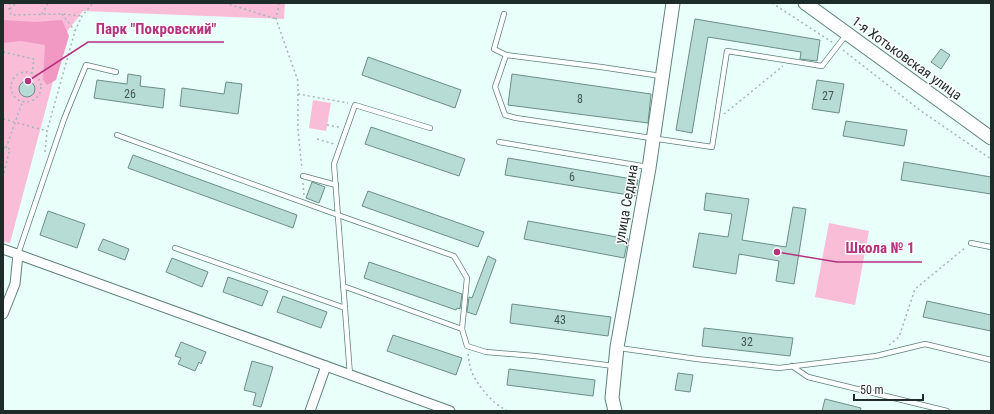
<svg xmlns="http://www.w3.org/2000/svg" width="994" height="414" font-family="'Roboto Condensed',sans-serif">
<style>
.green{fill:#f9bdd8}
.forest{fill:#f198c3}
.building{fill:#b7dcd5;stroke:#6b8e87}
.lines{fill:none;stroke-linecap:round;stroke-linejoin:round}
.lane-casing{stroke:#5e807a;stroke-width:6}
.street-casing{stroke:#5e807a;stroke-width:11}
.secondary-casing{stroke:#5e807a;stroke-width:15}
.path{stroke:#a3b6b1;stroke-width:1.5;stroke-dasharray:2 3;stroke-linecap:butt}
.lane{stroke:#fff;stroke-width:4.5}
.street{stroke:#fff;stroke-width:9}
.secondary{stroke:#fff;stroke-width:13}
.labels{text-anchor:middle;stroke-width:3;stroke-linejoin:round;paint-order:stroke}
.number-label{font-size:12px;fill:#445854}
.street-label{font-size:14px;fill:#1e2c29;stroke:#fff}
.leader{fill:none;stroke:#b4337d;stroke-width:1.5}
.callout-dot{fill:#b4337d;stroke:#fff;stroke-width:1.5}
.callout-label{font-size:15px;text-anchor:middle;font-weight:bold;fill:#b4337d;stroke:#fff;stroke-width:3;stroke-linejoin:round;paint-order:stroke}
</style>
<rect width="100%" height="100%" fill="#e9fffa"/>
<g class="green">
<polygon points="3,3 285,3 284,19 83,11 66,33 10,243 3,242"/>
<polygon points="313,100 331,103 326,131 309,128"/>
<polygon points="829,223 869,231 855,305 815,297"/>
</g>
<polygon class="forest" points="3,20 35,22 62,20 69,36 56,80 47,85 43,79 45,45 21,41 3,43"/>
<g class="building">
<polygon points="695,19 820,40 817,61 800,59 801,52 708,37 692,133 676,130"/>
<polygon points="941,49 950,55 941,69 931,62"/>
<polygon points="368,57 461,90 455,108 362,75"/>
<polygon points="128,74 141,76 140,86 165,89 163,108 94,98 97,80 127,84"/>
<polygon points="512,74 651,94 648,123 508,105"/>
<polygon points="817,80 844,84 839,113 812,109"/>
<circle cx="27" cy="89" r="8"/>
<polygon points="226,82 242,84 238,114 180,106 182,88 224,94"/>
<polygon points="846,121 907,130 904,146 843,136"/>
<polygon points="371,127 465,159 459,176 365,144"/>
<polygon points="133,155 297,215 293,228 128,168"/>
<polygon points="508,158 638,180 635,196 505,175"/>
<polygon points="904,162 991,177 991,194 901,180"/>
<polygon points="312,182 325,187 319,203 306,198"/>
<polygon points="368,191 484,232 478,247 362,206"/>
<polygon points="706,193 749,199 742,240 786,247 793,207 806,209 794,284 776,281 779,261 739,254 736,274 693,267 699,233 728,237 732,214 704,210"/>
<polygon points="48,211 85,224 77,248 40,235"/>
<polygon points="528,221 628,239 624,258 524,239"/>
<polygon points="103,239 129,249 125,260 98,250"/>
<polygon points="488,256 496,260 476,315 467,312 469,297 472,298"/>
<polygon points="172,258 208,272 202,287 166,272"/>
<polygon points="369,262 462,294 460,309 457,308 456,310 364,278"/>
<polygon points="228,277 268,291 262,306 223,292"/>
<polygon points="283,296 327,312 321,328 277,312"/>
<polygon points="927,301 991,315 991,331 923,317"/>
<polygon points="512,304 611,317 608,336 510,323"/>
<polygon points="704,328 793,338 790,356 702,346"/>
<polygon points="393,335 462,358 456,375 387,351"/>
<polygon points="181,342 206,352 201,364 199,362 195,371 178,364 181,358 175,356"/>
<polygon points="252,361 273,367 261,407 253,405 256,393 244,390"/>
<polygon points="509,369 595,380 593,396 507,385"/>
<polygon points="678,373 693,375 690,392 675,390"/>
<polygon points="825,399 861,408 860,411 822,411"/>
</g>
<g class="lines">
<defs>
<g id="lane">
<polyline points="504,14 494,49 506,55 601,67 661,76"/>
<polyline points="506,55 495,87 505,115 516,118 712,147 727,51 822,66 846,35"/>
<polyline points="117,135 338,215 454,256 467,278 462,329 343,286"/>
<polyline points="499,142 648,167"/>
<polyline points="303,176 336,185"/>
<polyline points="971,243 991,247"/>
<polyline points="175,248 345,308"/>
<polyline points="18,254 64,119 86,65 116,72"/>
<polyline points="462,329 467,346 486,352 535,356 614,366"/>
<polyline points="619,348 697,359 779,368 876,356 925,344 991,360"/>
<polyline points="792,366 808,377 947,411"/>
<polyline points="350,375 334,164 355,105 430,128"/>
</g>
<g id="street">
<polyline points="3,249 450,411"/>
<polyline points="3,314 15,284 18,254"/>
<polyline points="310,411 326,366"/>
</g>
<g id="secondary">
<polyline points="805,3 991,138"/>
<polyline points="615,411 612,398 617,347 649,168 673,3"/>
</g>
</defs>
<use href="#lane" class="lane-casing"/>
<use href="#street" class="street-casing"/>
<use href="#secondary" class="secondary-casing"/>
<g class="path">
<polyline points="10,3 9,10 11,15 62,14 82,16"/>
<polyline points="225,3 276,19"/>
<polyline points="279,3 276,19 298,81 298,130 302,169"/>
<polyline points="772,3 832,42"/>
<polyline points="10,9 16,3"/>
<polyline points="42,14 48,3"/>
<polyline points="62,14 75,31"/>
<polyline points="843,50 921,111 991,159"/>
<polyline points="3,52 34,59 32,73"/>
<circle cx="26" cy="87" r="15"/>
<polyline points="298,94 348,103"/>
<polyline points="724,114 783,66"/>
<polyline points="3,119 47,131"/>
<polyline points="327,125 339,127"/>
<polyline points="317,139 334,144"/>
<polyline points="3,147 10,149 3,176"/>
<polyline points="6,148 22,103"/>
<polyline points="45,152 47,131 75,31 82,16 93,3"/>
<polyline points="303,183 304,195"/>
<polyline points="889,345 899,337 915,289 966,247"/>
<path d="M468 354C469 359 469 365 471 370 477 386 493 404 508 411"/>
</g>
<use href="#lane" class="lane"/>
<use href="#street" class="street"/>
<use href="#secondary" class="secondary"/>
</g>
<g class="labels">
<g class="number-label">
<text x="130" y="98">26</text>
<text x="828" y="100">27</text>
<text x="580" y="103">8</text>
<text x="572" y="181">6</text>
<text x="560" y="324">43</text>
<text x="747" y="346">32</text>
</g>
<g class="street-label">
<text transform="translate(907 58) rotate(36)" y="5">1-я Хотьковская улица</text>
<text transform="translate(626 204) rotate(-80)" y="5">улица Седина</text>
</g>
</g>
<path class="leader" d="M28 81L88 42H224M777 252L837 262H922"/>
<g class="callout-dot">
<circle cx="28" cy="81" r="4"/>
<circle cx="777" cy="252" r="4"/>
</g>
<g class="callout-label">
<text x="156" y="34">Парк "Покровский"</text>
<text x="880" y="253">Школа № 1</text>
</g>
<rect width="994" height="414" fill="none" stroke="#1e2c29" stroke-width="8"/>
<path d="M854 394v6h69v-6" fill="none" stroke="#1e2c29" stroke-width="2"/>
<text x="860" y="394" font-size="12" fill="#1e2c29" stroke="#ffffff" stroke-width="3" paint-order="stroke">50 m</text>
</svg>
